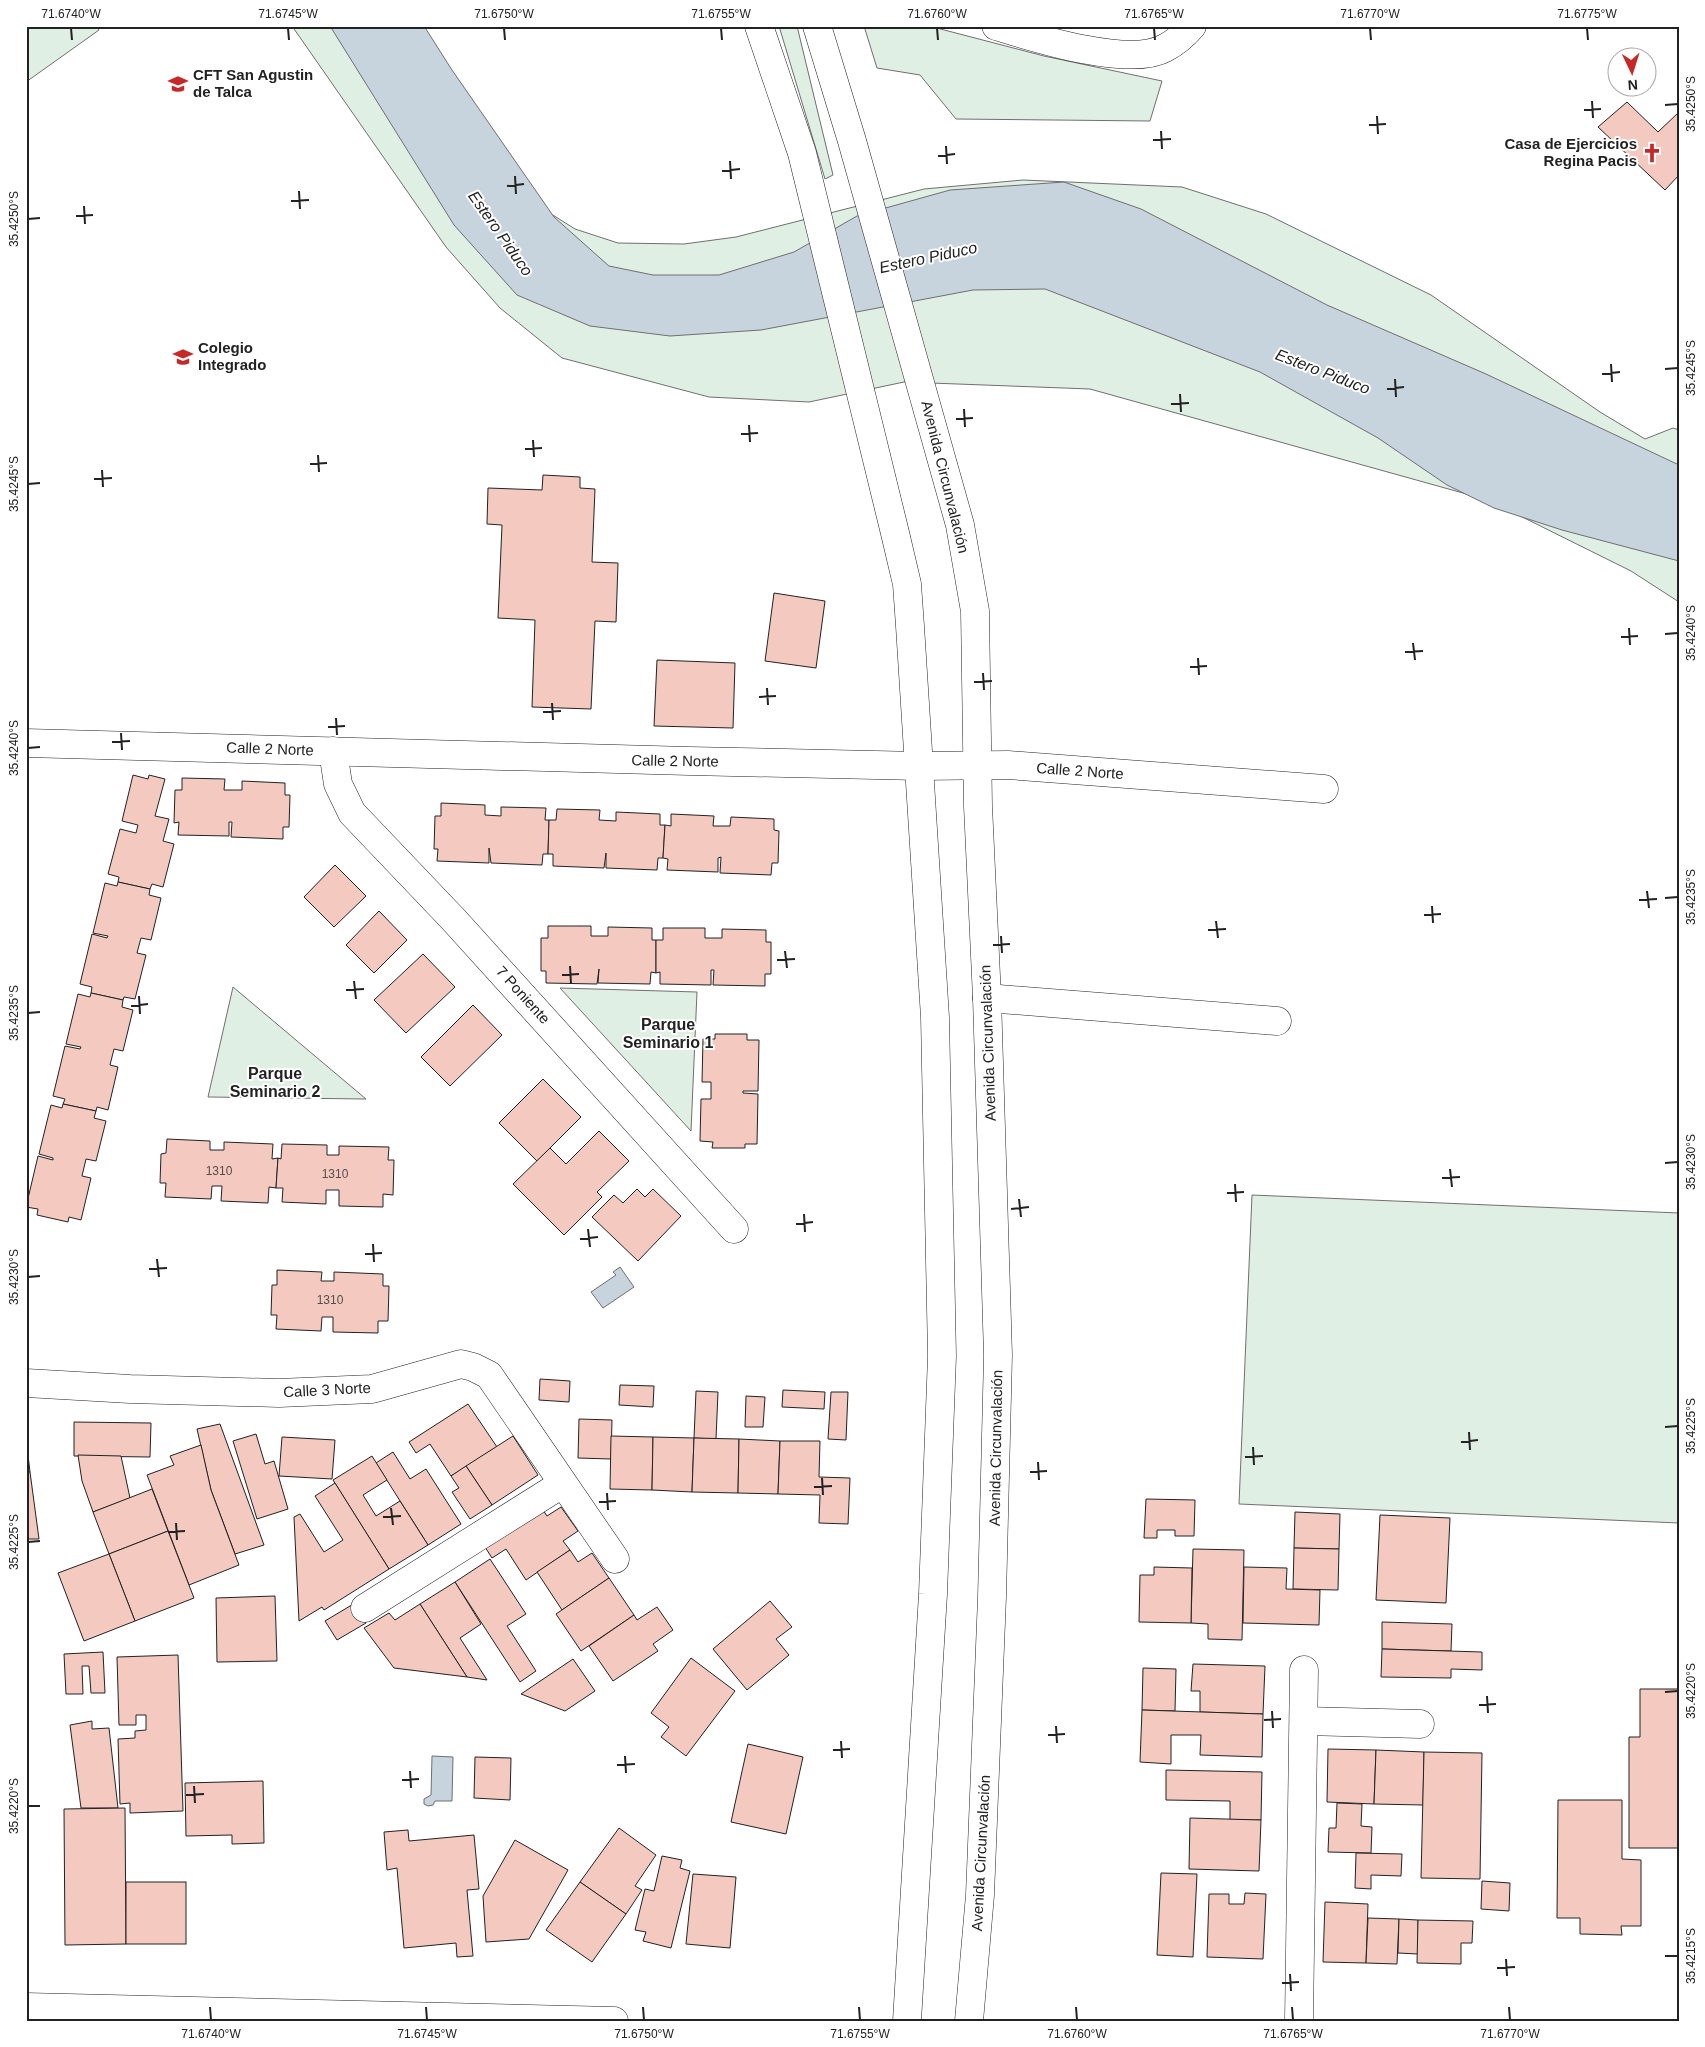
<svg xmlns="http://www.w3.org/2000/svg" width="1705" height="2047" font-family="Arial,sans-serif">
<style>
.green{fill:#e0efe3;stroke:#6f6f6f}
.water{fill:#c7d3dd;stroke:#6f6f6f}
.building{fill:#f3c9c0;stroke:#222}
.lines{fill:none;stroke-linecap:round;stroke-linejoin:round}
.street-casing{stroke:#222;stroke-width:29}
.primary-casing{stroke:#222;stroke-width:29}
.street{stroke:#fff;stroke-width:28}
.primary{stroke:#fff;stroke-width:28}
.ticks{fill:none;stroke:#222;stroke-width:2}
.labels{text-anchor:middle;stroke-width:4;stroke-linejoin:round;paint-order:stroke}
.number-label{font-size:12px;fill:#564c4a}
.poi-label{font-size:15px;font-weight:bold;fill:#222;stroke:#fff;text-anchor:start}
.street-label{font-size:15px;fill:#222;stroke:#fff}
.water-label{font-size:16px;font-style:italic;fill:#222;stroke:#fff}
.neighbourhood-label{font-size:16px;font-weight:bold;fill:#222;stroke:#fff}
.neatline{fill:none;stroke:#222;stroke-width:2}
.ticks-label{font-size:12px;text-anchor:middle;fill:#222}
</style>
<rect width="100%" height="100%" fill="#fff"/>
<g class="green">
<polygon points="26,26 96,26 99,30 26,82"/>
<polygon points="292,26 404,26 529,200 575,229 618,243 684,244 736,237 924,189 1023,180 1182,187 1266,214 1431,295 1600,412 1645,439 1673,428 1679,430 1679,602 1631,571 1488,500 1090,389 904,382 809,402 709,397 562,358 500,308 446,247"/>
<polygon points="779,26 797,26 833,175 825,179"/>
<polygon points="864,26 929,26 1044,56 1162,81 1150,121 956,119 920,75 877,68"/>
<polygon points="233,987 366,1099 208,1097"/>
<polygon points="560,988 697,992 691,1131"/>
<polygon points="1252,1195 1679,1213 1679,1523 1239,1504"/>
</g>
<g class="water">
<polygon points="330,26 424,26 452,70 554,217 609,266 653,275 719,275 794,252 857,216 950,190 1064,182 1141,209 1327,305 1486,374 1679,465 1679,561 1562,530 1494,508 1447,485 1378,438 1260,372 1045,289 973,290 761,330 670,336 590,326 517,295 454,225"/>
<polygon points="620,1267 634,1287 603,1308 591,1292 616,1275 613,1272"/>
<polygon points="432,1756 453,1757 452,1801 435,1801 433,1805 428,1806 424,1804 424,1799 431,1795"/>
</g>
<g class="building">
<polygon points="1627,102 1658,132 1679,112 1679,175 1665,190 1598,127"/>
<polygon points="543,475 580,477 580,488 595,489 592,562 618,563 616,622 595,621 591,709 532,707 535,620 498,618 502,525 487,524 488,488 542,490"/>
<polygon points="774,593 825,601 816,668 765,661"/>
<polygon points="657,660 735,663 733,728 654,726"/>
<polygon points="133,775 148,779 149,775 165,779 155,816 169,819 163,841 174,844 163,887 152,884 150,889 118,882 119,877 108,874 120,829 136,833 138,825 122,821"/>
<polygon points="182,778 225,779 224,790 242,790 242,781 285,783 285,795 290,795 289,827 283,827 283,839 231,837 232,822 229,822 229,836 178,835 179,822 174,823 175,790 182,790"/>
<polygon points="441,803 485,805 485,815 501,816 501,807 546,808 545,820 549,820 548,854 543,854 542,865 491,863 489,848 489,863 437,861 438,849 434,849 435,816 441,816"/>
<polygon points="557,809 600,810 599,820 616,821 616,812 660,814 660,825 665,825 663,858 658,858 657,870 606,868 606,853 604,868 553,866 553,854 548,854 549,820 556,820"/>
<polygon points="671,814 714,816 713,826 730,826 731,817 774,819 774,830 779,831 778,863 772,863 771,875 720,873 721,857 718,858 718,872 667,870 668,859 663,858 665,825 671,826"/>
<polygon points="335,865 366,896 334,927 304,897"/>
<polygon points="118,882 150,889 149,895 161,898 151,940 141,938 137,953 146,955 135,999 124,997 123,1000 91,993 92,987 80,984 92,934 107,938 108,936 93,933 105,883 117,886"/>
<polygon points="379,911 407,940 374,973 346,945"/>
<polygon points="548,926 591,926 591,936 608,936 608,927 652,928 652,940 656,940 656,973 651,972 650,984 598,983 599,969 597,984 546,983 546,971 541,971 541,938 548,938"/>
<polygon points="663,928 705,928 705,938 722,938 722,929 766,930 766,942 771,942 771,974 765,974 765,986 713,985 714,970 711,970 711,985 660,984 660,972 656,973 656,940 663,940"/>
<polygon points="423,954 455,987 406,1033 374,1000"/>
<polygon points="91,993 123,1000 122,1007 133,1010 123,1051 114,1049 110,1065 118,1067 108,1110 97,1107 96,1111 63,1104 65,1099 53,1096 65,1046 80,1049 81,1047 66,1044 78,994 90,997"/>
<polygon points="473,1005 502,1035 450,1086 421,1057"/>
<polygon points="715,1034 747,1034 747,1040 759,1040 758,1091 743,1091 743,1093 758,1094 757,1144 745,1144 745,1148 712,1148 713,1142 700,1141 701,1099 711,1099 711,1082 702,1082 703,1039 715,1039"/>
<polygon points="543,1079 581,1117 537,1161 499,1123"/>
<polygon points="63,1104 96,1111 94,1118 106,1121 96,1161 86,1159 82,1176 91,1178 81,1220 69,1217 68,1222 37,1215 38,1209 26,1207 38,1156 53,1160 53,1158 39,1154 51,1105 62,1108"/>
<polygon points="599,1131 629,1161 597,1192 602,1197 564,1235 513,1184 550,1148 566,1164"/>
<polygon points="167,1139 210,1141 210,1150 224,1150 224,1142 273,1144 272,1159 278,1158 276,1188 269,1187 268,1203 221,1201 222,1186 212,1186 211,1199 165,1197 166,1183 160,1183 161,1154 166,1153"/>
<polygon points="282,1144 327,1145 327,1155 339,1155 339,1146 389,1147 388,1160 394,1160 393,1195 383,1194 383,1207 339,1206 339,1190 326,1190 326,1204 282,1202 283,1188 276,1188 278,1158 281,1159"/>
<polygon points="637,1189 645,1197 653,1189 681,1216 638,1261 592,1217 614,1195 623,1203"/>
<polygon points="277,1270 322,1272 321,1281 334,1281 334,1272 383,1274 383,1286 389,1286 388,1321 378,1321 378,1333 333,1332 333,1317 322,1317 321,1331 276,1329 277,1315 271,1315 272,1285 277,1285"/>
<polygon points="540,1379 570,1381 569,1402 539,1400"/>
<polygon points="620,1385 654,1386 653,1407 619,1405"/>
<polygon points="783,1390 825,1392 824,1409 782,1407"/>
<polygon points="696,1391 718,1392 716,1439 694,1438"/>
<polygon points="831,1392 848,1392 846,1440 828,1439"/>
<polygon points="746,1396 765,1397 763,1427 745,1427"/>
<polygon points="468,1404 497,1447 451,1476 430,1444 416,1453 409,1442"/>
<polygon points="579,1419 612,1420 611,1459 578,1458"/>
<polygon points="74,1422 151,1423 150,1457 74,1456"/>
<polygon points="220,1424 264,1545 235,1554 211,1490 197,1429"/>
<polygon points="256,1434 265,1464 274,1461 288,1509 257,1519 233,1441"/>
<polygon points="513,1436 538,1475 492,1505 466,1466"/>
<polygon points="611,1436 653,1437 652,1490 610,1489"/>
<polygon points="282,1437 335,1440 332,1479 279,1476"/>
<polygon points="653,1437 694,1438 692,1492 652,1490"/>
<polygon points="26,1438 30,1472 26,1472"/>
<polygon points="694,1438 739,1439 738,1493 692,1492"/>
<polygon points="739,1439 780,1441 778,1494 738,1493"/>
<polygon points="780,1441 820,1441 819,1477 850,1478 848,1524 819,1523 820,1495 778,1494"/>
<polygon points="201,1445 211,1490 239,1565 189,1585 147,1475 174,1465 170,1456"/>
<polygon points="393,1452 410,1479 426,1469 461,1524 428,1545 376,1463"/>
<polygon points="78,1455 121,1456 130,1498 93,1512 82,1481"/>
<polygon points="372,1456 387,1480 363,1495 376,1516 400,1501 428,1545 389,1569 333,1480"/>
<polygon points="466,1466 492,1505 470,1519 452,1492 459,1488 451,1476"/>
<polygon points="26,1472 30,1472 39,1539 26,1539"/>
<polygon points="335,1483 389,1569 324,1610 322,1607 299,1621 294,1517 300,1514 324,1552 343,1540 315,1496"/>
<polygon points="152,1489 168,1531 109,1554 93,1512"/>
<polygon points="1146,1499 1195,1500 1194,1536 1175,1536 1175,1530 1157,1530 1157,1538 1144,1538"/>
<polygon points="561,1507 578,1531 563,1541 570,1550 526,1580 506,1549 492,1558 485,1547 543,1510 547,1516"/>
<polygon points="1295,1512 1340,1514 1339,1549 1294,1548"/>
<polygon points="1380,1515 1450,1518 1446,1603 1376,1600"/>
<polygon points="168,1531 194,1598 135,1621 109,1554"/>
<polygon points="1294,1548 1339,1549 1338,1590 1293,1589"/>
<polygon points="1193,1549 1244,1550 1242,1640 1208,1639 1208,1624 1191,1623"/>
<polygon points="570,1550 578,1562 592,1553 609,1578 562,1610 537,1572"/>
<polygon points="109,1554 135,1621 84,1641 58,1573"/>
<polygon points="490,1559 526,1614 507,1626 536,1671 520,1682 455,1582"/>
<polygon points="1154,1567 1192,1568 1191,1623 1139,1622 1140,1575 1154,1575"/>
<polygon points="1244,1567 1287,1568 1286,1589 1320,1590 1319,1625 1243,1623"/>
<polygon points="609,1578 634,1615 581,1651 556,1614"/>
<polygon points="455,1582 481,1624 460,1638 487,1680 467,1677 420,1604"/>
<polygon points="275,1596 277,1661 217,1662 216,1598"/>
<polygon points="770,1601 792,1627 776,1639 789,1655 747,1690 713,1649"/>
<polygon points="355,1603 366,1623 337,1640 325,1621"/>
<polygon points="420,1604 467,1677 394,1668 364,1628 389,1613 395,1620"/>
<polygon points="657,1607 673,1630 653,1644 658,1651 613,1681 589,1646 634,1615 637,1620"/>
<polygon points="1382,1622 1452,1624 1451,1651 1382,1649"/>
<polygon points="1382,1649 1482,1652 1482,1670 1451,1669 1451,1678 1381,1677"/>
<polygon points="103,1652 105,1693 91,1693 89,1666 82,1666 83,1694 66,1694 64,1654"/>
<polygon points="178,1655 183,1811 130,1813 130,1803 120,1804 118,1739 135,1738 135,1731 146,1730 146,1715 136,1715 136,1725 119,1725 117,1657"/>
<polygon points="691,1658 735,1691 686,1756 661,1737 669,1727 651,1713"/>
<polygon points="573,1659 595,1691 565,1711 521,1694"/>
<polygon points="1193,1664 1265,1666 1263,1714 1200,1712 1200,1691 1191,1691"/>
<polygon points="1143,1668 1176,1669 1175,1711 1142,1710"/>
<polygon points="1640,1689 1679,1689 1679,1848 1629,1848 1629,1737 1640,1737"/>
<polygon points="1142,1710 1263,1714 1262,1757 1200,1755 1201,1735 1171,1735 1171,1764 1140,1762"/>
<polygon points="92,1721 92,1729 109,1728 118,1808 81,1808 70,1725"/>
<polygon points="748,1744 803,1757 786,1834 731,1822"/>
<polygon points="1328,1749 1376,1750 1374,1804 1327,1802"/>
<polygon points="1376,1750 1424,1752 1423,1805 1374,1804"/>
<polygon points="1424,1752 1482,1753 1480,1879 1421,1878"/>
<polygon points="475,1757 511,1758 510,1800 474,1798"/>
<polygon points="1166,1770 1262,1772 1261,1820 1230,1820 1230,1801 1166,1800"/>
<polygon points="263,1781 264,1843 232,1844 232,1835 186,1836 185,1783"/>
<polygon points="1558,1800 1622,1800 1622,1859 1641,1860 1641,1926 1621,1926 1622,1935 1580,1934 1580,1918 1557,1918"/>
<polygon points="1337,1803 1362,1804 1361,1826 1372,1827 1371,1853 1328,1852 1329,1828 1336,1828"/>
<polygon points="125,1808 126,1944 65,1945 64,1809"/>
<polygon points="1190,1818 1261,1820 1259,1871 1189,1869"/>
<polygon points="619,1828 656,1855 635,1886 642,1890 626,1914 580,1882"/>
<polygon points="408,1830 409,1841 474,1835 479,1889 467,1890 473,1956 457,1957 456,1943 404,1948 397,1868 387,1870 384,1832"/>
<polygon points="515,1840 568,1870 529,1939 486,1942 483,1896"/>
<polygon points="1356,1853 1402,1854 1401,1876 1371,1875 1371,1889 1355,1888"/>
<polygon points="662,1856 682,1860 680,1868 690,1871 671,1948 643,1941 646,1932 635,1930 645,1889 654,1891"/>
<polygon points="1161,1873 1197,1874 1193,1957 1157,1955"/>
<polygon points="693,1874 736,1877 730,1948 686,1944"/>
<polygon points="1482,1881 1510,1883 1509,1911 1481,1909"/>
<rect x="126" y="1882" width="60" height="62"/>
<polygon points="580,1882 626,1914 592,1962 546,1930"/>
<polygon points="1245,1893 1266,1894 1263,1959 1207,1957 1209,1894 1229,1894 1229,1904 1244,1904"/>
<polygon points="1325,1902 1368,1904 1366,1963 1323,1962"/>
<polygon points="1368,1918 1399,1919 1397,1964 1366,1963"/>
<polygon points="1399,1919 1418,1920 1418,1954 1398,1953"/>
<polygon points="1418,1920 1473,1921 1472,1943 1461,1943 1461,1964 1417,1963"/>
</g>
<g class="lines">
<defs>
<g id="street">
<path d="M996 26C1035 38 1129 68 1165 48 1175 43 1185 34 1192 26"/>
<polyline points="26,743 689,761 920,766 1008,765 1324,789"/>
<polyline points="333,751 338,784 352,813 454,920 734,1229"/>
<polyline points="987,998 1277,1021"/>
<polyline points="26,1383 130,1389 279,1393 372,1389 461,1364 473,1367 489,1375 615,1559"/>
<polyline points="365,1608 562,1484"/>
<polyline points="1304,1721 1420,1724"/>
<polyline points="1299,2021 1304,1670"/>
</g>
<g id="primary">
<polyline points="759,26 802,153 895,533 907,584 910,626 935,1017 942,1356 933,1594 907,2021"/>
<polyline points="817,26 852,141 960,525 975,611 978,806 987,998 998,1355 992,1597 980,1895 969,2021"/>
<polyline points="26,2007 614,2021"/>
</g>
</defs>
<use href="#street" class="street-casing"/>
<use href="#primary" class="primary-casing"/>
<use href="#street" class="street"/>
<use href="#primary" class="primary"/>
</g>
<path class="ticks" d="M71 28 72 40M288 28 289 40M504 28 505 40M721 28 722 40M937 28 938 40M1154 28 1155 40M1370 28 1371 40M1587 28 1588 40M1592 101 1593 118M1665 105 1678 104M1584 110 1601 109M1377 116 1378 134M1369 125 1386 124M1161 131 1162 149M1153 140 1171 139M946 146 947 164M938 156 955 154M730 161 731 179M722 171 740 169M515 176 516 194M507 186 524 184M299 191 300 209M291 201 309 200M84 206 85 224M76 216 93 215M28 219 40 218M1611 364 1612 382M1665 369 1678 368M1602 374 1620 372M1395 379 1396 397M1387 389 1404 387M1180 394 1181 412M1171 404 1189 403M964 409 965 427M956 419 973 418M749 425 750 442M741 434 758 433M533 440 534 457M525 449 542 448M318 455 319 472M310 464 327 463M102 470 103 487M94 479 112 478M28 484 40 483M1629 628 1630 645M1665 634 1678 633M1621 637 1638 636M1413 643 1415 660M1405 652 1423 651M1198 658 1199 675M1190 667 1207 666M983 673 984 690M974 682 992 681M767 688 768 705M759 697 776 696M552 703 553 720M543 712 561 711M336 718 337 735M328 727 345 726M121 733 122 750M112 742 130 741M28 748 40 747M1647 891 1649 908M1665 898 1678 897M1639 900 1657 899M1432 906 1433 923M1424 915 1441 914M1216 921 1218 938M1208 930 1226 929M1001 936 1002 953M993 945 1010 944M785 951 787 968M777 960 795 959M570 966 571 984M562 975 579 974M354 981 356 999M346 990 364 989M139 996 140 1014M131 1006 148 1004M28 1013 40 1012M1665 1163 1678 1162M1450 1169 1452 1187M1442 1178 1460 1177M1235 1184 1236 1202M1227 1193 1244 1192M1019 1199 1021 1217M1011 1209 1029 1207M804 1214 805 1232M796 1224 813 1222M588 1229 590 1247M580 1239 598 1237M373 1244 374 1262M365 1254 382 1253M157 1259 159 1277M149 1269 167 1268M28 1277 40 1276M1665 1427 1678 1426M1469 1432 1470 1450M1461 1442 1478 1440M1253 1447 1254 1465M1245 1457 1263 1456M1038 1462 1039 1480M1030 1472 1047 1471M822 1478 823 1495M814 1487 832 1486M607 1493 608 1510M599 1502 616 1501M391 1508 393 1525M383 1517 401 1516M176 1523 177 1540M168 1532 185 1531M28 1542 40 1541M1665 1692 1678 1691M1487 1696 1488 1713M1479 1705 1496 1704M1272 1711 1273 1728M1264 1720 1281 1719M1056 1726 1057 1743M1048 1735 1065 1734M841 1741 842 1758M833 1750 850 1749M625 1756 626 1773M617 1765 635 1764M410 1771 411 1788M402 1780 419 1779M194 1786 195 1803M186 1795 204 1794M28 1806H40M1665 1956H1678M1506 1959 1507 1976M1497 1968 1515 1967M1290 1974 1291 1991M1282 1983 1299 1982M210 2007 211 2020M426 2007 427 2020M643 2007 644 2020M859 2007 860 2020M1076 2007 1077 2020M1292 2007 1293 2020M1509 2007 1510 2020"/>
<defs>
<symbol id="university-bare" viewBox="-9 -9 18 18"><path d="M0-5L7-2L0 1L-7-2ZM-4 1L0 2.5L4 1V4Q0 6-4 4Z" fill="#c62828" stroke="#fff" stroke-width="2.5" paint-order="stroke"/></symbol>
<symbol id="church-bare" viewBox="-9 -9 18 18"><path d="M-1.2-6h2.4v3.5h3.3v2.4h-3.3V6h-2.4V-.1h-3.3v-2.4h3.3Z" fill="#c62828" stroke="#fff" stroke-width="2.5" paint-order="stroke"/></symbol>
<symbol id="school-bare" viewBox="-9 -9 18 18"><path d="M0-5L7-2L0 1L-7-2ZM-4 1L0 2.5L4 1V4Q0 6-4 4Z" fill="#c62828" stroke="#fff" stroke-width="2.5" paint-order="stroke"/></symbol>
</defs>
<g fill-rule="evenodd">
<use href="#university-bare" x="164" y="70" width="28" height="28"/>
<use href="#church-bare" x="1638" y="139" width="28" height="28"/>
<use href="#school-bare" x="169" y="343" width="28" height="28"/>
</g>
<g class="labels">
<g class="number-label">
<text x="219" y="1175">1310</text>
<text x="335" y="1178">1310</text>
<text x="330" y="1304">1310</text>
</g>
<g class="poi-label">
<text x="193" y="80">CFT San Agustin<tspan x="193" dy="17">de Talca</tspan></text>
<text x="1637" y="149" text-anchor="end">Casa de Ejercicios<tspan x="1637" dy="17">Regina Pacis</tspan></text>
<text x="198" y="353">Colegio<tspan x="198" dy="17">Integrado</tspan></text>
</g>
<g class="street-label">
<text transform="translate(945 477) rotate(76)" y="5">Avenida Circunvalación</text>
<text transform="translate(270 749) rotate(2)" y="5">Calle 2 Norte</text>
<text transform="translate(675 761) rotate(1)" y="5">Calle 2 Norte</text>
<text transform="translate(1080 771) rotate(4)" y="5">Calle 2 Norte</text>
<text transform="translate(523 995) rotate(48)" y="5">7 Poniente</text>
<text transform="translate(988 1043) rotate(-92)" y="5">Avenida Circunvalación</text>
<text transform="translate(327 1390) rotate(-3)" y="5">Calle 3 Norte</text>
<text transform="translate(996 1448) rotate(-89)" y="5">Avenida Circunvalación</text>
<text transform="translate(981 1853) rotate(-87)" y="5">Avenida Circunvalación</text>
</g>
<g class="water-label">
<text transform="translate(501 233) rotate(55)" y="6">Estero Piduco</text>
<text transform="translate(928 257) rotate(-12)" y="6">Estero Piduco</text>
<text transform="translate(1323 371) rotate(21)" y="6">Estero Piduco</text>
</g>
<g class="neighbourhood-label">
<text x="668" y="1030">Parque<tspan x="668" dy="18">Seminario 1</tspan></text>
<text x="275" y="1079">Parque<tspan x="275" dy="18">Seminario 2</tspan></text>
</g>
</g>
<rect width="1705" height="2047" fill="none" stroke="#ffffff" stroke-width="55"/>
<g transform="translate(1632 72) rotate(176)"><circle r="24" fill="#ffffff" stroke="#a7a7a7"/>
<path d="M0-4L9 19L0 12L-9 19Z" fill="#c62828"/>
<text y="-8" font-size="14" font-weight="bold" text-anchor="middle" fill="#222222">N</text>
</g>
<rect x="28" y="28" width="1650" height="1992" class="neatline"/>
<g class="ticks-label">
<text x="71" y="18">71.6740°W</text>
<text x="288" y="18">71.6745°W</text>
<text x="504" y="18">71.6750°W</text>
<text x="721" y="18">71.6755°W</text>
<text x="937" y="18">71.6760°W</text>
<text x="1154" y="18">71.6765°W</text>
<text x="1370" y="18">71.6770°W</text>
<text x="1587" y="18">71.6775°W</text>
<text transform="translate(1691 104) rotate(-90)" y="4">35.4250°S</text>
<text transform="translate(14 219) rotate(-90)" y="4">35.4250°S</text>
<text transform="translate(1691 368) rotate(-90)" y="4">35.4245°S</text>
<text transform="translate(14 484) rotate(-90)" y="4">35.4245°S</text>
<text transform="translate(1691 633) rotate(-90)" y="4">35.4240°S</text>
<text transform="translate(14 748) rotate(-90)" y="4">35.4240°S</text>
<text transform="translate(1691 897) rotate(-90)" y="4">35.4235°S</text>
<text transform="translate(14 1013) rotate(-90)" y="4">35.4235°S</text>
<text transform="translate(1691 1162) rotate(-90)" y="4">35.4230°S</text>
<text transform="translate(14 1277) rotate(-90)" y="4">35.4230°S</text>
<text transform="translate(1691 1426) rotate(-90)" y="4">35.4225°S</text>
<text transform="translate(14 1542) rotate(-90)" y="4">35.4225°S</text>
<text transform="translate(1691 1691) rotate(-90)" y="4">35.4220°S</text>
<text transform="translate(14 1806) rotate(-90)" y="4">35.4220°S</text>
<text transform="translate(1691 1956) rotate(-90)" y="4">35.4215°S</text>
<text x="211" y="2038">71.6740°W</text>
<text x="427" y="2038">71.6745°W</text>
<text x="644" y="2038">71.6750°W</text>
<text x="860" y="2038">71.6755°W</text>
<text x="1077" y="2038">71.6760°W</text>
<text x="1293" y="2038">71.6765°W</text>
<text x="1510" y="2038">71.6770°W</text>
</g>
</svg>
